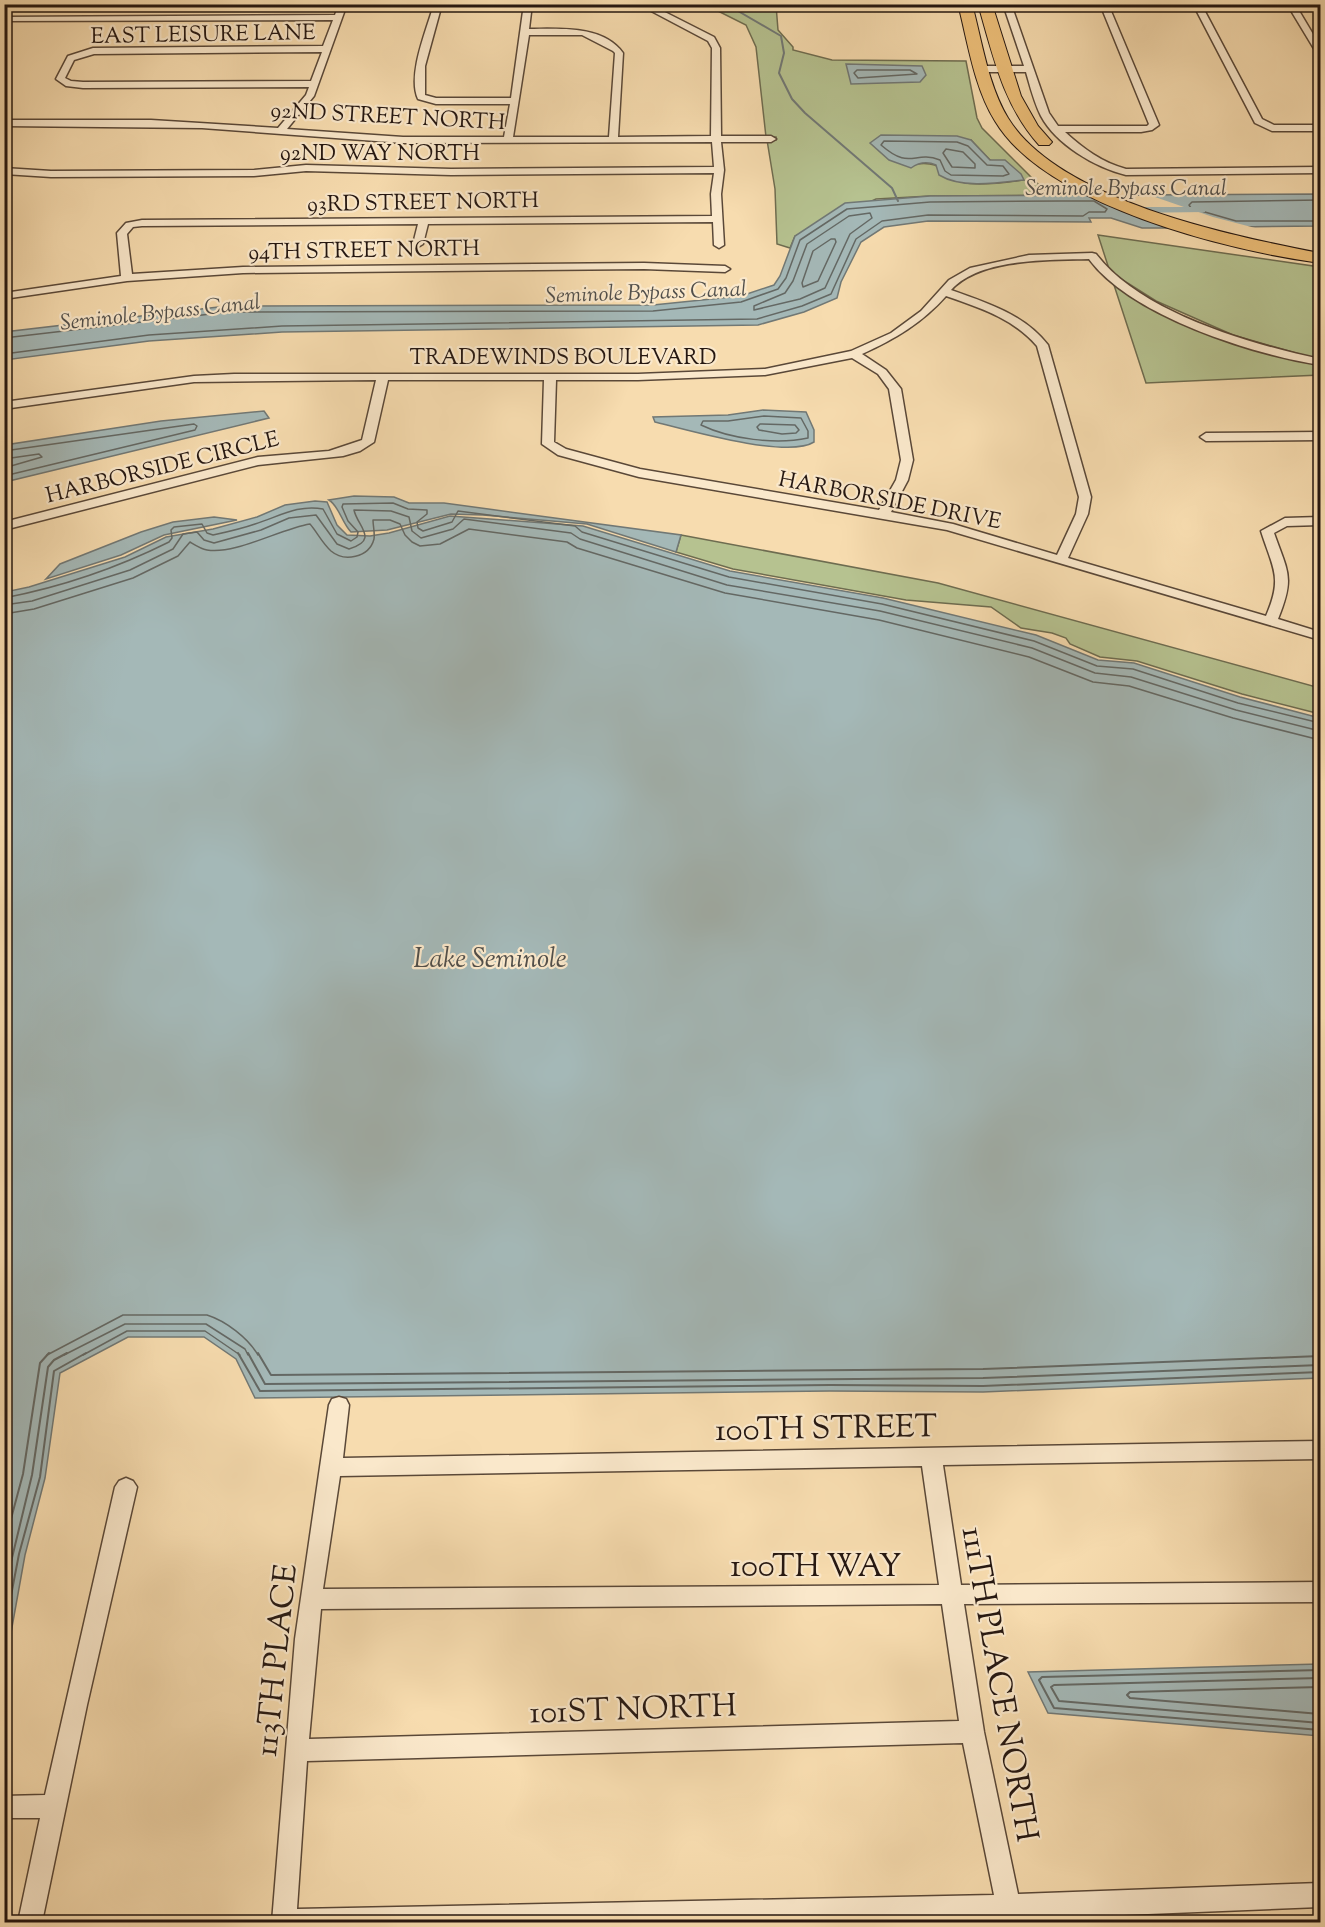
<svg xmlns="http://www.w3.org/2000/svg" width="1325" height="1927" font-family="'Sorts Mill Goudy',serif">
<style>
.green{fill:#b6c290;stroke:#6e6c50;stroke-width:1.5;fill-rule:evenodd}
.water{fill:#a4b8b7;stroke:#717875;stroke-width:1.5}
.pier{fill:#f7dcaf}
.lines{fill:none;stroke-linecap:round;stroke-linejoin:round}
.shore-far1{stroke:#646864;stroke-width:1.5}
.shore{stroke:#646864;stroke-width:2}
.stream{stroke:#717875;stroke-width:2}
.canal{fill:#a4b8b7;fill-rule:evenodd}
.street-casing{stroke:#5a4838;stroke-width:3}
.primary-casing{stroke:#251711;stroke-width:2}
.street{fill:#fae8cb;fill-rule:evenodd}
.primary{fill:#ecbe78;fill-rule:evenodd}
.labels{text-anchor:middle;stroke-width:4.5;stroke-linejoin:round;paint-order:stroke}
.far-street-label{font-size:22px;fill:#251711;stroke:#fae8cb}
.far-water-label{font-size:22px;font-style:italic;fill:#514f4b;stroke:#fae8cb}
.water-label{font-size:27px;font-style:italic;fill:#514f4b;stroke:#fae8cb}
.near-street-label{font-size:32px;fill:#251711;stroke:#fae8cb}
</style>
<rect width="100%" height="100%" fill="#f7dcaf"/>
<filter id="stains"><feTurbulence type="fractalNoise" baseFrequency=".00333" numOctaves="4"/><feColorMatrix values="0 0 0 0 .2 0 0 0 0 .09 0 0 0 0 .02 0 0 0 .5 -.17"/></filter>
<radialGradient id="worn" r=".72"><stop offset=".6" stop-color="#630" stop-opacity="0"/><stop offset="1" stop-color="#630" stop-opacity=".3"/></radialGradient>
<g class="green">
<path d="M706 5H776L778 30 793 47V50L832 60 966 61 977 118 982 128 1045 191 1095 195 930 196 876 199 795 236 790 248 777 244 775 189 767 140H776V137H766L756 47 746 25ZM971 140 990 160 1023 180C1009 182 975 186 962 182 941 177 945 160 916 164Z"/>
<polygon points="1098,235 1320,267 1320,360 1233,335 1156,301 1110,272"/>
<polygon points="1113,282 1146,303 1265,351 1320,365 1320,375 1146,383"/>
<polygon points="681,535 938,583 1320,688 1320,714 1242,694 1137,661 1100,657 1070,644 1066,638 1052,633 1021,628 991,607 906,600 733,569 676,552"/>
</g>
<g class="water">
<polygon points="846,64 922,66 926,75 920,82 851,84"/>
<path d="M881 135 957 136 971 140 990 160H1005L1021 174 1024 180C998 183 962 189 939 175L936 165C927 161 918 163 911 168L889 160 870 143Z"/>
<polygon points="1320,194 1320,226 1235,227 1138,195"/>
<polygon points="1095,195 1182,228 1142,228 1111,218 1089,218 1091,222 928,221 884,227 861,242 841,282 837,298 804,312 758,325 282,332 149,341 5,360 4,332 227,306 653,305 741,296 774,285 780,276 795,236 845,203 930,196"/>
<path d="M763 410 806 412 814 430V442C788 459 687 430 655 422L653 417 728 415Z"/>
<polygon points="264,411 269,418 5,482 5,445 161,421"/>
<path d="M354 496 394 497 409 503H444L681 535 676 552 587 524 483 515 451 514 387 530 351 532C342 523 339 506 329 500Z"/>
<polygon points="315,501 327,502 337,525 347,535 370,536 389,533 450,516 583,526 730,571 883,598 1036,635 1098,660 1134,663 1240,697 1320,718 1320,1378 983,1392 830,1391 255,1398 236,1359 204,1337 128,1337 60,1373 45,1478 25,1555 5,1666 5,592 29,587 125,557 166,537 213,529 257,517 285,505"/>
<polygon points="214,517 237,520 164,535 121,555 46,579 60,564 141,532 173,522"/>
<polygon points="1320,1664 1320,1736 1048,1713 1028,1672"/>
</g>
<polygon class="pier" points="1136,196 1152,196 1213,217 1263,230 1234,230 1165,209"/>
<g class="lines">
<g class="shore-far1">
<polygon points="857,70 910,70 917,74 858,78 854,73"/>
<path d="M884 141 957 142 968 146 987 165 1003 166 1009 174 1003 176 951 175 945 171 940 160C913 150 911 171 881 145Z"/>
<polygon points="946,149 963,152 975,164 975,168 952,167 943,153"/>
<polyline points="1320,200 1192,202 1189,205 1191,208 1236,221 1320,221"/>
<polygon points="870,213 872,218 850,234 825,288 800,299 754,310 754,306 785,293 793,281 807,244 849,216"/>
<polygon points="831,239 835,239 836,242 818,281 803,287 802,283 813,251"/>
<polyline points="4,338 228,312 653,311 741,302 778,289 786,278 800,240 847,209 930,202 1061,201 1094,201 1107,209 1105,212 1089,212 1083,216 928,215 882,221 856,239 831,294 802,306 757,319 282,326 149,335 4,354"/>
<path d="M764 416 801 418 808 431V438C776 445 730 439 701 425L703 421H728Z"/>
<polygon points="760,424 795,425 799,430 796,433 782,434 759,430 757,427"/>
<polyline points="4,451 194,424 197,426 195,430 4,476"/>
<polyline points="4,459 39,454 42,457 4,468"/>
<path d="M4 598C61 587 117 568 169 542L172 538 171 530 174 527 202 524 207 533 213 535C227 532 241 529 255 524 278 517 298 504 323 509L337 534 351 541 357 537 358 532 348 521 342 507 343 504 393 503 408 509 427 510V514L417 522 418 528 423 531 452 522 458 511 575 526 582 532 729 577 882 604 1034 641 1097 666 1133 669 1238 703 1320 723"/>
<path d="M4 605 32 601 130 570 173 549 183 534 197 532 204 540 214 543 261 530 289 518 316 515 337 544 349 549C380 540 357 526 354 510L391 511 409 517 412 531 421 538 453 529 464 519 571 533 580 539 727 585 880 611 1032 648 1095 673 1131 677 1236 710 1320 731"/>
<path d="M4 614 34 609 133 578 178 556 190 542C195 545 201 549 207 550 235 555 280 529 310 524 317 532 322 543 331 551 344 562 369 558 374 539 375 533 373 526 373 520H390L400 524 405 535 412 542 420 546 440 544 469 529 567 542 577 548 725 593 879 620 1029 657 1093 682 1129 686 1233 718 1320 740"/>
<path d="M47 1355 123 1315H207C226 1321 248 1338 258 1355"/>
<polyline points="64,1355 125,1324 206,1324 245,1349 248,1355"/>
<polyline points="83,1355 127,1331 205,1331 240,1355"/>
</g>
<g class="shore">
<polyline points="238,1353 260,1391 830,1385 983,1386 1320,1372"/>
<polyline points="248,1353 265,1384 983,1378 1320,1365"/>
<polyline points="258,1353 271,1375 983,1369 1320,1356"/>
<polyline points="4,1545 23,1474 40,1363 49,1353"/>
<polyline points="4,1591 32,1475 48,1367 54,1360 67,1353"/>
<polyline points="4,1632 19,1554 40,1477 54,1371 86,1353"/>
<polyline points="1320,1670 1042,1677 1039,1680 1054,1708 1320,1730"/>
<polyline points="1320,1678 1054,1685 1051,1687 1059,1701 1320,1723"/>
<polyline points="1320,1687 1130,1692 1127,1695 1130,1698 1320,1714"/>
</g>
<polyline class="stream" points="726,4 781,36 784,53 779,73 792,99 805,113 892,188 898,201"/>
<polygon class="canal" points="1201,207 1205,208 1205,212 1128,213 1123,210 1128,207"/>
<defs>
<g id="street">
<path d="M339 4H347L314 96 287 129 403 137H504L510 104H436L418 99C407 75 427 29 434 4H442L425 66V95L436 98H511L524 4H532L529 29C560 29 603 25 623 53L618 137 711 136 712 48 708 41 638 4H649L714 37 720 48 721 136H771L776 139 771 142H721L724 170 721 194 724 245 719 248 714 245 713 222 428 224 423 244 418 247 413 244 418 224 142 226 133 227 127 234 132 274 243 267 644 263 725 266 730 269 725 272 644 269 243 273 127 281 4 299V293L121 276 117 233 126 223 142 220 712 216 711 194 714 173 451 175 306 171 254 176 51 177 4 174V168L51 171 254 170 306 165 451 169 714 167 712 142 403 143 202 128 4 126V120H151L278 128 306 95 309 87 83 88 66 86 56 79 68 56 93 48 323 46 333 20 4 21V17L335 15ZM529 35H582L613 51 615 53 609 137H513ZM322 52 311 81 83 82 71 81 65 78 74 60 94 54Z"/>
<path d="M1003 4H1011L1049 113 1058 126H1147L1149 124 1100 4H1108L1159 125 1152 130 1141 132H1065C1084 149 1101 162 1126 169L1320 167V173L1126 175C1094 167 1056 144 1041 116 1034 102 1030 86 1026 72H984L980 69 984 66H1024Z"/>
<polygon points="1193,4 1201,4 1262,119 1274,125 1320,125 1320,131 1272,131 1255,123"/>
<polygon points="1287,4 1295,4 1320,46 1320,54 1316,52"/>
<path d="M1092 253 1096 254C1141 313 1250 344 1320 359V365C1252 354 1131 316 1089 259 1049 260 980 258 951 290 987 303 1024 314 1048 345L1091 497 1088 514 1068 558 1266 616C1283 577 1273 569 1261 531L1285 518 1320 517V525L1287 526 1274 533C1288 573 1295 577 1278 619L1320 632V640L947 530 639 477 558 455 542 444 544 380H388L374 442 360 451 343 456 258 465 4 530V522L258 457 329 451 362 440 376 380 194 382 4 409V402L194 376 234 374H638L765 369 851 351 891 333 921 311 949 280 970 268 1029 255ZM946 296C980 308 1013 318 1037 346L1079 497 1076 514 1057 555 953 524 891 512 908 480 913 460 901 389 886 370 862 354C895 339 922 323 946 296ZM852 358 878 374 889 389 901 460 896 480 879 510 640 469 566 449 554 442 556 380H638L765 375Z"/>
<polygon points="1320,432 1320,440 1206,441 1200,437 1206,433"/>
<path d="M339 1397 346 1399 349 1405 343 1458 1320 1441V1459L943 1465 961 1585 1320 1582V1602L964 1604 984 1732 1018 1894 1320 1883V1907L1024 1919V1922H1000L999 1920 857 1922H272L295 1639 329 1405 332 1399ZM922 1466 939 1585 323 1589 340 1476ZM942 1604 959 1721 309 1739 321 1609ZM963 1743 994 1895 297 1909 307 1761Z"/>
<polygon points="126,1478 133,1481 137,1487 87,1705 42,1922 18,1922 40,1818 4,1818 4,1796 45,1795 115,1487 119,1481"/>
</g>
<g id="primary">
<path d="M958 4H972C982 41 988 85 1008 118 1058 200 1231 236 1320 253V263C1229 251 1045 205 995 121 974 87 968 43 958 4Z"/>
<path d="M978 4H992L1021 96 1038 126 1052 142 1049 145H1039C1003 105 993 55 978 4Z"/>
</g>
</defs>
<use href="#street" class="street-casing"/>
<use href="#primary" class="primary-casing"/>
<use href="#street" class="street"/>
<use href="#primary" class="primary"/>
</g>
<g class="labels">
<g class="far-street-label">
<text transform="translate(203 33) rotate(-1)" y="8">EAST LEISURE LANE</text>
<text transform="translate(388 115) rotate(3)" y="8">92ND STREET NORTH</text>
<text x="380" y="160">92ND WAY NORTH</text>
<text transform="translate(423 201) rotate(-1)" y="8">93RD STREET NORTH</text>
<text transform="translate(364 249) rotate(-1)" y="8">94TH STREET NORTH</text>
<text x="563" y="364">TRADEWINDS BOULEVARD</text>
<text transform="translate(162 466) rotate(-14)" y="8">HARBORSIDE CIRCLE</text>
<text transform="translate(890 499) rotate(11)" y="8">HARBORSIDE DRIVE</text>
</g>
<g class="far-water-label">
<text x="1126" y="195">Seminole Bypass Canal</text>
<text transform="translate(646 291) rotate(-2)" y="8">Seminole Bypass Canal</text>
<text transform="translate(160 311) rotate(-6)" y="8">Seminole Bypass Canal</text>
</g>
<g class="water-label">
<text x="490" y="967">Lake Seminole</text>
</g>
<g class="near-street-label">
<text transform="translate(826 1427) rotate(-1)" y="11">100TH STREET</text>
<text x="816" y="1576">100TH WAY</text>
<text transform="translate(275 1660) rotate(-84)" y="11">113TH PLACE</text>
<text transform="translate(1001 1684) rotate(80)" y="11">111TH PLACE NORTH</text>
<text transform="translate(633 1708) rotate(-2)" y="11">101ST NORTH</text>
</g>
</g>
<rect width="1325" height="1927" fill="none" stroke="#f7dcaf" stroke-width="24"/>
<rect x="6" y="6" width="1313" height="1915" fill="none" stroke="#251711" stroke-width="3"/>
<rect x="12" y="12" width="1301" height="1903" fill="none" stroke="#251711" stroke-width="1.5"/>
<rect width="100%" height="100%" filter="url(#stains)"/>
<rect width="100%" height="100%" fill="url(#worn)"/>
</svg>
